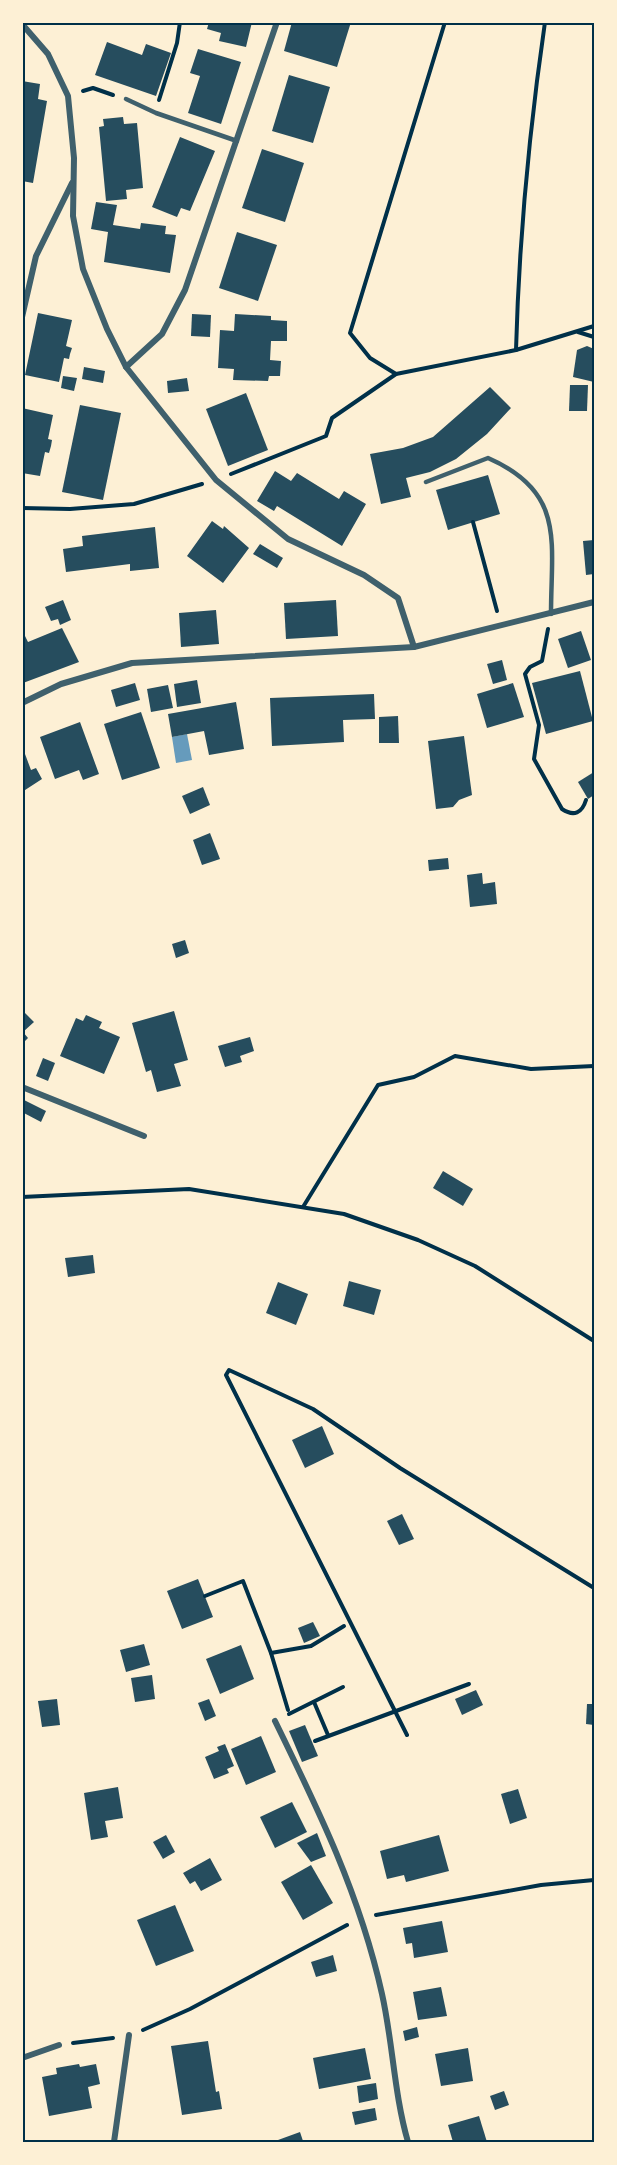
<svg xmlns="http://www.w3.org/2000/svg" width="617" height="2165" font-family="'Golos Text',sans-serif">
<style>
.water{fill:#669bbc}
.building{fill:#264d5e}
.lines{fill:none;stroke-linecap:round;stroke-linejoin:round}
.path{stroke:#003049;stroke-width:4}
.service{stroke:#3f606c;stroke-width:4.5}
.minor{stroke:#3f606c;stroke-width:6}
.neatline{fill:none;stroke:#003049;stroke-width:2}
</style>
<rect width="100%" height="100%" fill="#fdf0d5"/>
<polygon class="water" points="187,734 192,760 176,763 172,737"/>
<g class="building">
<polygon points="209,22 252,22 246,47 219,41 221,33 207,29"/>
<polygon points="292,22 351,22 337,67 284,51"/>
<polygon points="107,42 142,55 146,44 171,53 156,96 95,75"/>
<polygon points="198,49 241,62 221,124 188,113 200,76 190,73"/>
<polygon points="289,75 330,87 313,143 272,131"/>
<polygon points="22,81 40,84 38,99 47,101 33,183 22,181"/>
<polygon points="123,117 124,124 137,123 143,188 126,190 127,199 106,201 99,127 104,126 103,119"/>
<polygon points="180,137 215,151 190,211 181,208 177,217 152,207"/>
<polygon points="262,149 304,163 285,222 242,208"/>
<polygon points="96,202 117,205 113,225 140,229 141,223 166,226 165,234 176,235 170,273 104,262 108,232 91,229"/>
<polygon points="237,232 277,245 258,301 219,288"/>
<polygon points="38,313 72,320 66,346 72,348 70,354 69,359 64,358 59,382 25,375"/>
<polygon points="192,314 211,315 210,337 191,336"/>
<polygon points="235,314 271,316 271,320 287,321 287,341 271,341 270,360 281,361 280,376 269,376 268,381 233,380 234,369 218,368 220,330 234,331"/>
<polygon points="587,346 594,349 594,382 573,377 577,350"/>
<polygon points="84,367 105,371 103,383 82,379"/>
<polygon points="63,376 77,378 74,391 61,388"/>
<polygon points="187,378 189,391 168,393 167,381"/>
<polygon points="570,385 588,385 587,411 569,411"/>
<polygon points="490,387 511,408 487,434 456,459 430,472 406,478 411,497 381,504 370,454 403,448 433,437"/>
<polygon points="246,393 268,450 228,466 206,409"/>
<polygon points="80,405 121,413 103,500 62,492"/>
<polygon points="22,408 53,415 48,439 52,440 51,446 49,453 45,452 40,476 22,473"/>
<polygon points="275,471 291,481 297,473 339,499 344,491 366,504 342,546 277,506 274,511 257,501"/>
<polygon points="488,475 500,514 448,530 436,490"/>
<polygon points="212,521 223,529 224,526 249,548 223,583 187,556"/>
<polygon points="155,527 159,568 130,571 130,564 66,572 63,549 83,546 82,536"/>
<polygon points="594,540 594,574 586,575 583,541"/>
<polygon points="260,544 283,558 277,568 253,554"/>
<polygon points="63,600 71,620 60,625 58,619 51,621 45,607"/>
<polygon points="336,600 338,636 286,639 284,603"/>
<polygon points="216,610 219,644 181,647 179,613"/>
<polygon points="62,628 79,662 23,683 22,637 25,636 28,642"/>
<polygon points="581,631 591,660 568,668 558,639"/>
<polygon points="502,660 507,680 493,684 487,664"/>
<polygon points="580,671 593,721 546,734 532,683"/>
<polygon points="197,680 201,703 177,707 174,684"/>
<polygon points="135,683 140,700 116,707 111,690"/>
<polygon points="513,683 524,717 487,728 477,694"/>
<polygon points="168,685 173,708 151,712 147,689"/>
<polygon points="374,694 375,719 343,720 344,742 272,746 270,698"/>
<polygon points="236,702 244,749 209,755 204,731 172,737 168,714"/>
<polygon points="141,712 160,768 122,780 104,724"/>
<polygon points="398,716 399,743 379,743 379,717"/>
<polygon points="80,722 99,774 83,780 79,770 55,779 40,737"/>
<polygon points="464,736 472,795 459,800 453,807 436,809 428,741"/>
<polygon points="25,754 31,770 36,768 42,779 22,792"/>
<polygon points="594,772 594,795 588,799 578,782"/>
<polygon points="203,787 210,805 190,814 182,796"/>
<polygon points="210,833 220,859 202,865 193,840"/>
<polygon points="448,858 449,869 429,871 428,860"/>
<polygon points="482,873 483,884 495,882 497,904 470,907 467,875"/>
<polygon points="185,940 189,953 176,958 172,944"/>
<polygon points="22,1010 34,1022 23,1032 28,1038 22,1044"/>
<polygon points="174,1011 188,1060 174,1064 181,1086 157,1092 151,1070 146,1072 132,1023"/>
<polygon points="86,1015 102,1022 99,1028 120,1037 104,1074 60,1056 76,1018 83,1021"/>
<polygon points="250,1037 254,1051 240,1056 242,1062 225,1067 218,1046"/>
<polygon points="43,1058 55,1063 48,1081 36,1076"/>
<polygon points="22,1099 46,1111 41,1122 22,1112"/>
<polygon points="443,1171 473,1189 463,1206 433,1188"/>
<polygon points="93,1255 95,1273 68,1277 65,1258"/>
<polygon points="349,1281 381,1290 374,1315 343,1306"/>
<polygon points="278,1282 308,1294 296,1325 266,1313"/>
<polygon points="322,1426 334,1454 305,1468 292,1440"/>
<polygon points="402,1514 414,1539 399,1545 387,1521"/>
<polygon points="198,1579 213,1617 182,1629 167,1591"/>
<polygon points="313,1622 320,1636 304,1643 298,1628"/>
<polygon points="144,1644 150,1665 126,1672 120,1650"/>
<polygon points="241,1645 254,1679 220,1694 206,1659"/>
<polygon points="152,1675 155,1699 135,1702 131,1678"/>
<polygon points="476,1690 483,1705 462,1715 455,1699"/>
<polygon points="57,1699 60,1725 42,1727 38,1701"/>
<polygon points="209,1699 216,1716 205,1721 198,1703"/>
<polygon points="587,1704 594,1704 594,1725 586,1724"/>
<polygon points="305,1725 318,1756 302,1762 289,1731"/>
<polygon points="261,1736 276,1772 246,1785 231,1749"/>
<polygon points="225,1744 234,1766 227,1769 229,1773 214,1779 205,1757 219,1751 217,1747"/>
<polygon points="118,1787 123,1818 105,1821 108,1837 91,1840 84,1793"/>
<polygon points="518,1789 527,1818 510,1824 501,1794"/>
<polygon points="292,1802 307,1832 275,1848 260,1817"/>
<polygon points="317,1833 326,1856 311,1862 297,1843"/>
<polygon points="166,1835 175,1852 163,1859 153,1842"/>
<polygon points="439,1835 449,1871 406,1882 404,1875 387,1879 380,1851"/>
<polygon points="210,1858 222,1880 201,1891 195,1881 190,1884 183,1873"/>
<polygon points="311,1865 333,1903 303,1920 281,1882"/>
<polygon points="175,1905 194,1951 156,1966 137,1920"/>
<polygon points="442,1921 448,1952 414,1958 412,1943 406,1944 403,1928"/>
<polygon points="333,1955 337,1971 316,1977 311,1962"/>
<polygon points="441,1987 447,2016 418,2020 413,1992"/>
<polygon points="417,2027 419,2037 405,2041 403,2031"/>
<polygon points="208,2041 216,2092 219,2091 222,2109 182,2115 171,2046"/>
<polygon points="365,2048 371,2079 319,2089 313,2058"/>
<polygon points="468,2048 473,2081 441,2086 435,2054"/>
<polygon points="79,2064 80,2067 96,2064 100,2084 88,2087 92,2108 49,2116 42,2077 57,2074 56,2068"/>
<polygon points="376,2083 378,2099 359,2103 357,2086"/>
<polygon points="504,2091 509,2105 495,2110 490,2096"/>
<polygon points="375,2108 377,2120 355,2125 352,2112"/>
<polygon points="479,2116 487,2142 453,2142 448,2125"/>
<polygon points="300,2132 303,2141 279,2142 278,2140"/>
</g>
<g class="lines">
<g class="path">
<polyline points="83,91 93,88 113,95"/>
<polyline points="159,100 177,43 180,22"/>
<polyline points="578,332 594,337"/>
<path d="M516 350C519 240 529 132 545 22"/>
<polyline points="396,374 370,358 350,333 445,22"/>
<polyline points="231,474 326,436 332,418 396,374 516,350 594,326"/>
<polyline points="22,508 70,509 134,504 202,484"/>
<polyline points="473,522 497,611"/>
<path d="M548 629 542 661 530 667 525 674 539 725 534 759 562 809C574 817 582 813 586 800"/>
<polyline points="22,1197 189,1189 344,1214 418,1240 475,1266 594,1341"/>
<polyline points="303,1207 378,1085 414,1077 455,1056 531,1069 594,1066"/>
<polyline points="205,1596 243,1581 271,1653 288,1710"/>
<polyline points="271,1653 311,1646 344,1626"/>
<polyline points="314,1702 328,1735"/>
<polyline points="289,1714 343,1687"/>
<polyline points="407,1735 226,1375 229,1370 313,1409 400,1468 594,1588"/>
<polyline points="315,1741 469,1684"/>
<polyline points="376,1915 541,1885 594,1880"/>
<polyline points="143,2030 190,2009 347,1925"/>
<polyline points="73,2043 113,2038"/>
</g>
<g class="service">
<polyline points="126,99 156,113 237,141"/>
<path d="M426 482 488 458C566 492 551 542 551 614"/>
</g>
<g class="minor">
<polyline points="22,24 48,54 68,96 74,158 73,216 83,269 107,329 126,367 216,480 288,539 364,575 398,598 414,647"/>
<polyline points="22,317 36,256 72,183"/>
<polyline points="126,367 162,334 185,290 277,22"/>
<polyline points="22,703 61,684 132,663 414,647 594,602"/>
<polyline points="22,1087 144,1136"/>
<path d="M275 1721C319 1811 360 1895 382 1994 393 2043 394 2094 408 2142"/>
<polyline points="22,2058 59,2045"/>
<polyline points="114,2142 129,2035"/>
</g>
</g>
<rect width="617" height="2165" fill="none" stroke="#fdf0d5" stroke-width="48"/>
<rect x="24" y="24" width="569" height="2117" class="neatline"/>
</svg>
